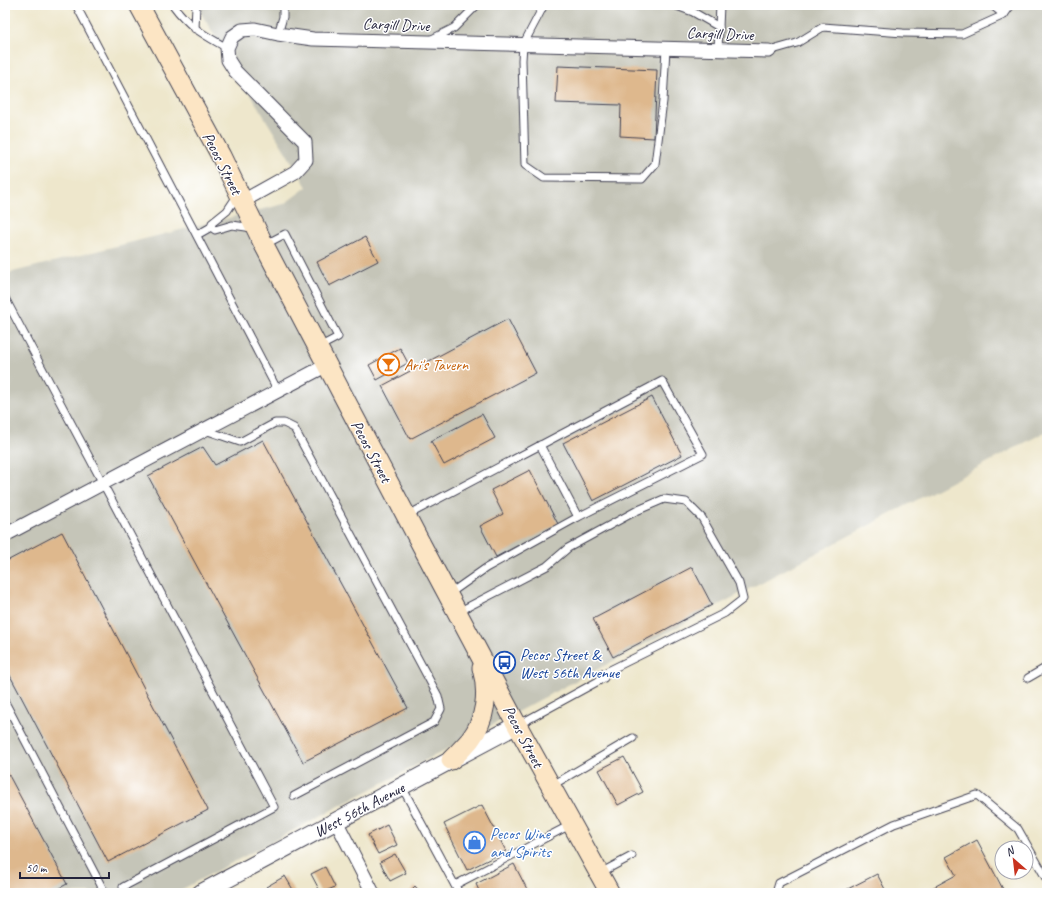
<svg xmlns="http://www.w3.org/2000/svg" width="1052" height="898" font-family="Caveat,sans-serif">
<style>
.industrial{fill:#c5c5b8}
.building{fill:#deb88d}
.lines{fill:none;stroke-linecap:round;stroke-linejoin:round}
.service-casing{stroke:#414051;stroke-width:9}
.minor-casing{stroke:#414051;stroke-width:15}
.tertiary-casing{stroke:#414051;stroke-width:19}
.secondary-casing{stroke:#414051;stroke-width:21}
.service{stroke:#fff;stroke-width:7}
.minor{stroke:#fff;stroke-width:13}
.tertiary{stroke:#fff;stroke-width:17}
.secondary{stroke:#fce5c4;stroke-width:19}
.labels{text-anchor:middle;stroke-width:3;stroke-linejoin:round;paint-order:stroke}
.street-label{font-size:16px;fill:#22223b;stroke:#fff}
.food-label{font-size:16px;fill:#c56008;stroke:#fff;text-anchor:start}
.transit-label{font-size:16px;fill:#164399;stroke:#fff;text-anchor:start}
.shop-label{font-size:16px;fill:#366cbe;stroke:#fff;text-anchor:start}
</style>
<rect width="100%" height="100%" fill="#fff"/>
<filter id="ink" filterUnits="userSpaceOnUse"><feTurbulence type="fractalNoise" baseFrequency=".025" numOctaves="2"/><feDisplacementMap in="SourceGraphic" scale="8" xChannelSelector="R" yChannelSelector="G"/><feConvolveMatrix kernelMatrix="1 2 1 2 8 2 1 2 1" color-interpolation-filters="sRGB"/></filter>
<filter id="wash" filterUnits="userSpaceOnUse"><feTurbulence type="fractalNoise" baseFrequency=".012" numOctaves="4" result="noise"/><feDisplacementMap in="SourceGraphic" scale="16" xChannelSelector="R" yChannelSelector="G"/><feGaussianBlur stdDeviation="0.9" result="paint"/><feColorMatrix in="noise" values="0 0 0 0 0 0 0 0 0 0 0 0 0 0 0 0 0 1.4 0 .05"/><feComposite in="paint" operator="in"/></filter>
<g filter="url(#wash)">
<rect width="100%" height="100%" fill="#eee7cc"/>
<polygon class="industrial" points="196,5 1047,5 1047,431 175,893 5,893 5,274 284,204 307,187"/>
<g id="blocks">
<g class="building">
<polygon points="558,66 657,70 654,138 620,136 621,105 556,103"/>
<polygon points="365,237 378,261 329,286 317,262"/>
<polygon points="508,319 536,373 410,439 382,386"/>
<polygon points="400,348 408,363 377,380 369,365"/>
<polygon points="652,397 682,455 593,501 563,443"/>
<polygon points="482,414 495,438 444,465 431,441"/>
<polygon points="263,440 408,708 303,762 148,476 203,447 215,465"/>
<polygon points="530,470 558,524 496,557 480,526 503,514 491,490"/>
<polygon points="62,532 208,810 108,862 5,666 5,562"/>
<polygon points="692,567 712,605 613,657 593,619"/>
<polygon points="624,757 643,792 618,805 599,770"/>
<polygon points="5,768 67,884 50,893 5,893"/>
<polygon points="482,805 506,851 467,870 444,824"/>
<polygon points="387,825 397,845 378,854 368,835"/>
<polygon points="977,840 1005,893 923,893 956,875 946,857"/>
<polygon points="395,854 406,873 390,881 380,862"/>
<polygon points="514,864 529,893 480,893 476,884"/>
<polygon points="325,867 335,887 321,893 311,874"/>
<polygon points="877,874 887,893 840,893"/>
<polygon points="285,876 295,893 270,893 266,887"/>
<polygon points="415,886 421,893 408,893"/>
</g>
</g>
</g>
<g filter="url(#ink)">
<use href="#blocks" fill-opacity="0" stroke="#414051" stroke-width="1"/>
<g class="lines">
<defs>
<g id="service">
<polyline points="76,5 278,391"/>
<path d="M173 5C190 28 203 34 227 48"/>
<polyline points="544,5 523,45 522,60 525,165 544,178 642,179 655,164 663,101 666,49"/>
<polyline points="674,5 693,12 719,27"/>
<polyline points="992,5 1004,15 1011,5"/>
<polyline points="195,29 196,5"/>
<polyline points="278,34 283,17 283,5"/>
<polyline points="430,40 454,28 477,5"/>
<polyline points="718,50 720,5"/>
<polyline points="769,51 797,43 823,27 903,33 962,34 1004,15"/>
<polyline points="211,227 215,230 232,225 253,228"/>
<polyline points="197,235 211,227 212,223 227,211 237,196"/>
<polyline points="264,245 285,234 338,337 319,347"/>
<polyline points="5,298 274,807 123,887"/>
<polyline points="205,430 240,442 275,423 284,423 294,428 438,696 441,709 434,722 294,796"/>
<polyline points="406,516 662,381 703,454 578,517"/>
<polyline points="449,594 486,568 578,517 540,445"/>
<polyline points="458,612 547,566 568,548 636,511 664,499 686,502 702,518 739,583 743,599 725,613 602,674"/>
<polyline points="1028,678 1047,667"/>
<polyline points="5,702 105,893"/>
<polyline points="518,725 604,678"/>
<polyline points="551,786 633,738"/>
<polyline points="402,787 459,893"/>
<polyline points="600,873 632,856"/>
<polyline points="455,885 572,824"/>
<polyline points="776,893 779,883 894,824 977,795 1018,829 1047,880"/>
</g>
<g id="minor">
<polyline points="243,201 295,172 306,160 305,142 235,71 228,60 227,48 232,37 242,30 255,29 278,34 313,39 769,51"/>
<polyline points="5,535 327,365"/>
<polyline points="336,821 373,893"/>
</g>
<polyline id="tertiary" points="201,893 517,725"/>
<g id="secondary">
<polyline points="139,5 221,156 264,245 422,546 517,725 610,893"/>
<path d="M451 760C457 754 464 747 470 740 486 720 489 692 482 668"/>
</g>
</defs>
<use href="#service" class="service-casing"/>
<use href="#minor" class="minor-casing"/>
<use href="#tertiary" class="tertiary-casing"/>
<use href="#secondary" class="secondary-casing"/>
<use href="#service" class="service"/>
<use href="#minor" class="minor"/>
<use href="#tertiary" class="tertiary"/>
<use href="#secondary" class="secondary"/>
</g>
</g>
<defs>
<symbol id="bar-ring" viewBox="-11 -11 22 22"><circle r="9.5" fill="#fff" stroke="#e8710a" stroke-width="1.5"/><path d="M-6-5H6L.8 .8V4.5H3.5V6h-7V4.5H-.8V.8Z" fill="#e8710a"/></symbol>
<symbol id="bus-ring" viewBox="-11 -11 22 22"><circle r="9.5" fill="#fff" stroke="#1a4fb4" stroke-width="1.5"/><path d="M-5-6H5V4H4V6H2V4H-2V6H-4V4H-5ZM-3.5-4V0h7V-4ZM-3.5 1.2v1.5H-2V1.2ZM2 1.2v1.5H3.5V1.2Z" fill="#1a4fb4"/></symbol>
<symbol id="shop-ring" viewBox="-11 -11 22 22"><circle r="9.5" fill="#fff" stroke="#3f7fe0" stroke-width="1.5"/><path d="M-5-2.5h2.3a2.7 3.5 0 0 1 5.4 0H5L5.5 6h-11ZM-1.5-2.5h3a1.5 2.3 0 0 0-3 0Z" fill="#3f7fe0"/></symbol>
</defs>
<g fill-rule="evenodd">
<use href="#bar-ring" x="376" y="352" width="25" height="25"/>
<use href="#bus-ring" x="492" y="650" width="25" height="25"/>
<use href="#shop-ring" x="462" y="830" width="25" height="25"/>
</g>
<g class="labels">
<g class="street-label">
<text transform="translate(396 24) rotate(2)" y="6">Cargill Drive</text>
<text transform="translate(720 33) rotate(2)" y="6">Cargill Drive</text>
<text transform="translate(223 163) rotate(63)" y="6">Pecos Street</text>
<text transform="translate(372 451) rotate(62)" y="6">Pecos Street</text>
<text transform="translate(524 736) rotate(62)" y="6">Pecos Street</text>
<text transform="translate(359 809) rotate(-28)" y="6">West 56th Avenue</text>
</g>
<g class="food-label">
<text x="404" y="370">Ari's Tavern</text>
</g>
<g class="transit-label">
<text x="520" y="660">Pecos Street &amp;<tspan x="520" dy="18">West 56th Avenue</tspan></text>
</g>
<g class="shop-label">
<text x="490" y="839">Pecos Wine<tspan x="490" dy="18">and Spirits</tspan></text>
</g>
</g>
<rect width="1052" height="898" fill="none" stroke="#fff" stroke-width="20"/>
<g transform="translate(1014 860) rotate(332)"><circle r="19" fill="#ffffff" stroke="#a7a7b1"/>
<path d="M0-3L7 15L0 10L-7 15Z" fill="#c8321e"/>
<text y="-6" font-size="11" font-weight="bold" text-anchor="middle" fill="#22223b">N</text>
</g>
<path d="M20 872v6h89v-6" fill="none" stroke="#22223b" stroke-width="2"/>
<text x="26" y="872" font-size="12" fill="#22223b" stroke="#ffffff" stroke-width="3" paint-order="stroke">50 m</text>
</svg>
